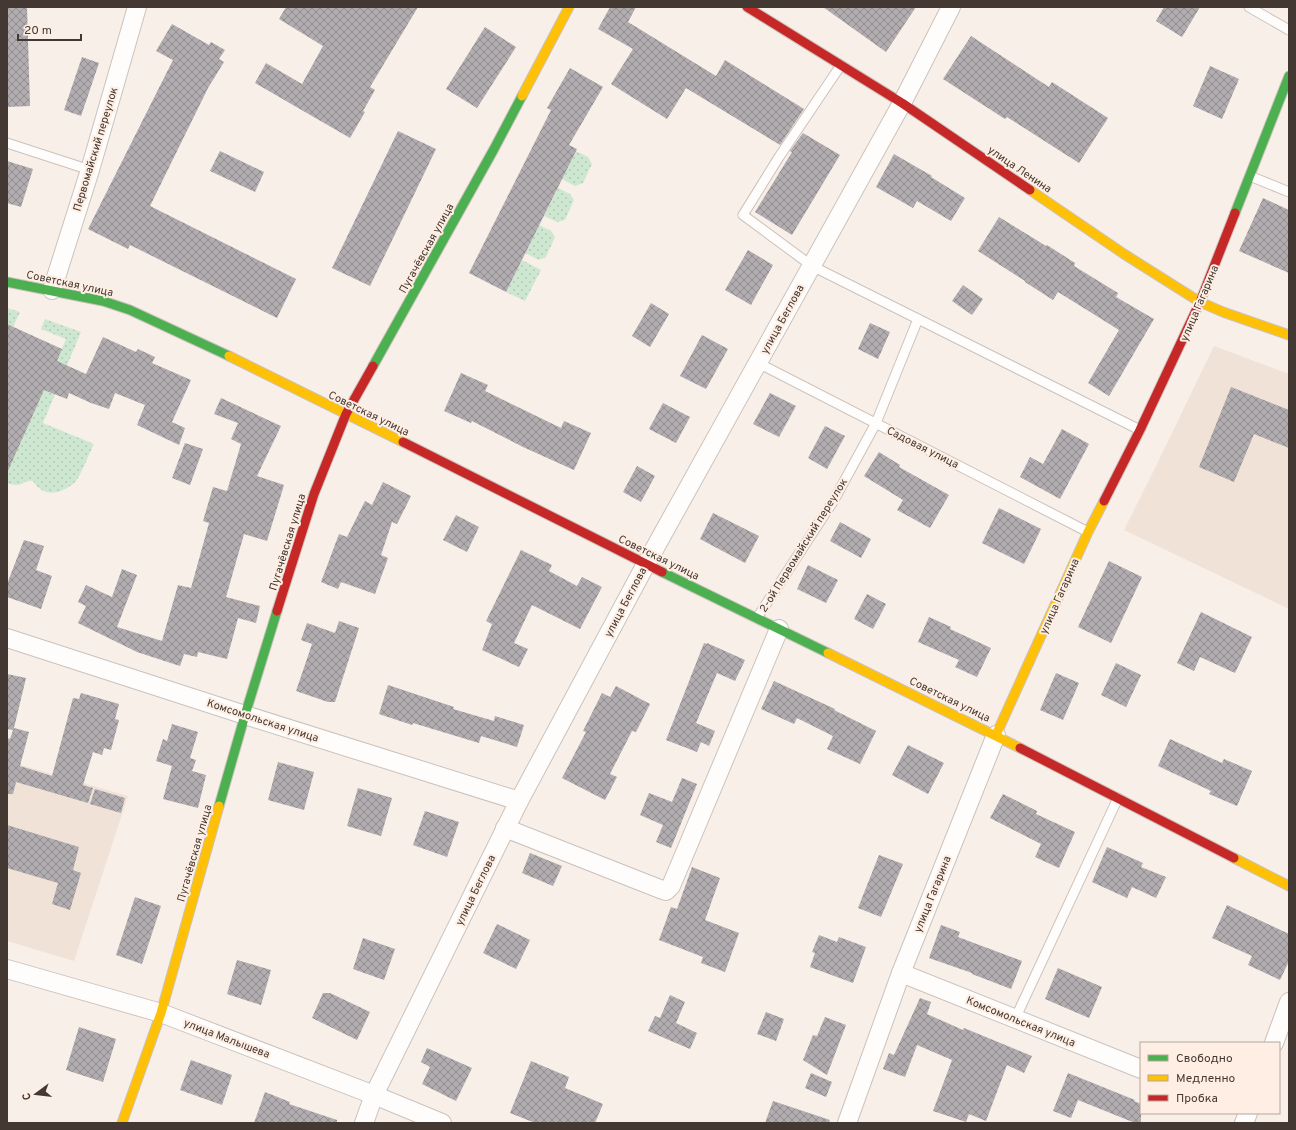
<svg xmlns="http://www.w3.org/2000/svg" width="1296" height="1130" font-family="Overpass,sans-serif">
<style>
.education{fill:#f0e2d6}
.green{fill:url(#green-dots)}
.building{fill:url(#building-cross-hatch)}
.lines{fill:none;stroke-linecap:round;stroke-linejoin:round}
.lane-casing{stroke:#cbc2bc;stroke-width:11}
.street-casing{stroke:#cbc2bc;stroke-width:20}
.fast-casing{stroke:#cbc2bc;stroke-width:11}
.slow-casing{stroke:#cbc2bc;stroke-width:11}
.jam-casing{stroke:#cbc2bc;stroke-width:11}
.lane{stroke:#fefdfc;stroke-width:9}
.street{stroke:#fefdfc;stroke-width:18}
.fast{stroke:#4caf50;stroke-width:9}
.slow{stroke:#ffc107;stroke-width:9}
.jam{stroke:#c62828;stroke-width:9}
.labels{text-anchor:middle;stroke-width:4;stroke-linejoin:round;paint-order:stroke}
.street-label{font-size:11px;fill:#443932;stroke:#feeee3}
</style>
<defs>
<pattern id="green-dots" width="8" height="8" patternUnits="userSpaceOnUse"><rect width="8" height="8" fill="#cee7d1"/><path d="M2 2h.1M6 6h.1" fill="none" stroke="#b2c7b4" stroke-width="1.8" stroke-linecap="round"/></pattern>
<pattern id="building-cross-hatch" width="8" height="8" patternUnits="userSpaceOnUse"><rect width="8" height="8" fill="#b0acaf"/><path d="M0 0l8 8M0 8l8-8" fill="none" stroke="#918d8f"/></pattern>
</defs>
<rect width="100%" height="100%" fill="#f8efe9"/>
<g class="education">
<polygon points="1214,346 1289,374 1289,609 1124,530 1158,462"/>
<polygon points="7,761 128,796 74,961 7,941"/>
</g>
<g class="green">
<polygon points="576,151 588,157 592,164 583,183 575,186 562,179"/>
<polygon points="558,188 570,194 574,200 565,220 557,222 544,216"/>
<polygon points="539,225 551,231 555,237 546,257 539,260 525,253"/>
<polygon points="522,260 541,270 525,301 506,292"/>
<polygon points="7,308 20,312 13,327 7,324"/>
<path d="M45 319 81 332 43 423 94 444C89 453 82 473 76 481 68 490 50 498 39 488 36 486 35 483 33 481 23 479 23 489 7 483V462L16 453 66 339 41 329Z"/>
</g>
<g class="building">
<polygon points="7,7 27,7 30,106 7,107"/>
<polygon points="286,7 418,7 370,87 375,90 363,111 365,112 350,138 255,83 266,63 302,84 323,46 279,19"/>
<polygon points="610,7 636,7 628,22 716,76 725,60 804,109 780,145 686,88 667,119 611,84 633,49 598,29"/>
<polygon points="823,7 916,7 886,52"/>
<polygon points="1164,7 1200,7 1182,37 1156,21"/>
<polygon points="172,24 209,45 211,42 225,50 219,59 224,62 208,88 150,206 296,279 277,318 130,245 128,249 88,229 173,60 156,51"/>
<polygon points="485,27 516,47 477,108 446,89"/>
<polygon points="971,36 1049,87 1052,82 1108,118 1079,163 1007,117 1005,119 943,79"/>
<polygon points="82,57 99,63 81,116 64,110"/>
<polygon points="1210,66 1239,79 1222,119 1193,106"/>
<polygon points="570,68 603,87 569,145 577,149 506,292 469,273 551,110 547,108"/>
<polygon points="398,131 436,149 370,286 332,268"/>
<polygon points="803,133 840,155 792,235 755,212 792,152 790,151"/>
<polygon points="220,151 264,172 255,192 210,171"/>
<polygon points="894,154 932,176 931,177 965,198 951,221 917,201 913,208 876,187"/>
<polygon points="7,161 33,169 21,207 7,203"/>
<polygon points="1263,198 1289,210 1289,273 1239,251"/>
<polygon points="999,217 1046,246 1047,245 1075,263 1074,266 1118,293 1116,297 1154,319 1109,396 1088,383 1119,330 1058,292 1053,300 1025,282 1025,281 978,251"/>
<polygon points="748,250 773,265 751,305 725,290"/>
<polygon points="963,285 983,299 972,315 952,301"/>
<polygon points="651,303 669,314 650,347 632,336"/>
<polygon points="870,323 890,332 878,359 858,349"/>
<polygon points="7,324 62,349 57,361 86,374 103,337 136,352 138,349 155,357 152,363 191,380 172,422 185,428 179,445 137,425 145,405 115,393 109,409 91,403 69,393 67,399 44,390 7,473"/>
<polygon points="702,335 728,349 706,389 680,376"/>
<polygon points="461,373 488,385 485,391 561,428 564,421 591,433 574,470 523,447 472,421 471,423 444,411"/>
<polygon points="1231,387 1289,410 1289,448 1254,434 1234,482 1199,467"/>
<polygon points="770,393 796,406 779,437 753,424"/>
<polygon points="221,398 281,426 257,476 284,485 267,541 244,534 226,597 260,606 256,623 238,618 227,659 198,652 197,657 184,654 180,666 137,652 78,623 86,606 78,602 86,585 112,597 122,569 137,575 117,627 162,641 178,585 191,588 209,523 203,521 213,487 227,491 241,444 231,439 238,423 214,414"/>
<polygon points="663,403 690,417 676,443 649,429"/>
<polygon points="825,426 845,436 827,469 808,458"/>
<polygon points="1062,429 1089,444 1060,499 1020,477 1030,457 1043,464"/>
<polygon points="185,443 203,449 190,485 172,478"/>
<polygon points="879,452 900,465 899,467 949,495 930,528 897,510 903,500 864,476"/>
<polygon points="637,466 655,476 641,502 623,492"/>
<polygon points="383,482 411,496 397,524 392,522 381,555 388,558 375,594 341,582 338,589 321,582 339,534 347,537 365,501 372,505"/>
<polygon points="999,508 1041,529 1024,564 982,543"/>
<polygon points="713,513 759,536 745,563 700,539"/>
<polygon points="456,515 479,527 467,552 443,540"/>
<polygon points="840,522 871,539 861,558 830,541"/>
<polygon points="24,540 44,546 36,570 52,576 41,609 7,597 7,584"/>
<polygon points="521,550 552,565 549,571 577,586 582,577 602,587 580,629 532,605 514,643 528,649 519,667 482,650 492,624 486,621"/>
<polygon points="1109,561 1142,577 1111,643 1078,627"/>
<polygon points="808,565 838,580 826,603 797,589"/>
<polygon points="867,594 886,604 873,629 854,619"/>
<polygon points="1201,612 1252,637 1235,673 1200,657 1194,671 1177,663"/>
<polygon points="929,617 951,627 950,629 991,648 977,677 955,667 959,660 918,642"/>
<polygon points="339,621 359,628 335,702 328,702 296,691 312,644 301,640 307,623 335,633"/>
<polygon points="704,643 707,644 707,643 745,660 735,681 717,673 696,723 715,731 709,746 701,742 697,752 666,740"/>
<polygon points="1116,663 1141,675 1126,707 1101,695"/>
<polygon points="1056,673 1079,683 1063,720 1040,710"/>
<polygon points="7,674 26,678 14,728 29,732 20,766 52,776 73,698 79,699 81,693 119,704 115,719 119,720 111,750 104,748 102,755 93,752 83,785 93,788 88,803 16,782 13,794 7,794 7,738 10,739 13,730 7,729"/>
<polygon points="774,681 835,709 834,710 876,731 860,764 827,749 833,736 797,718 794,724 761,709"/>
<polygon points="388,685 454,707 453,709 494,721 495,716 524,725 517,747 481,736 479,743 413,723 412,725 379,714"/>
<polygon points="616,686 650,704 636,732 632,731 610,774 617,777 605,800 562,778 586,732 583,731 602,693 610,697"/>
<polygon points="172,724 198,732 190,758 196,760 192,771 206,775 198,808 163,799 172,766 156,761 163,739 167,741"/>
<polygon points="1170,739 1222,763 1224,759 1252,771 1237,806 1209,794 1211,791 1158,766"/>
<polygon points="908,745 944,763 928,794 892,775"/>
<polygon points="278,762 314,772 304,810 268,800"/>
<polygon points="682,778 697,784 671,848 656,842 663,825 640,815 649,793 672,802"/>
<polygon points="358,788 392,798 381,836 347,826"/>
<polygon points="95,789 125,798 121,813 90,804"/>
<polygon points="1003,794 1037,811 1036,814 1075,832 1059,868 1035,857 1041,844 990,818"/>
<polygon points="425,811 459,822 447,857 413,845"/>
<polygon points="7,825 79,847 73,870 81,873 70,910 52,904 58,883 7,868"/>
<polygon points="1107,847 1143,863 1141,867 1166,877 1156,898 1132,887 1127,898 1092,882"/>
<polygon points="530,853 562,866 553,886 522,873"/>
<polygon points="879,855 903,864 881,917 858,908"/>
<polygon points="692,867 720,878 705,920 739,933 725,972 701,963 703,957 659,940 671,907 677,909"/>
<polygon points="135,897 161,906 142,964 116,955"/>
<polygon points="1227,905 1289,934 1289,961 1280,980 1248,965 1252,956 1212,938"/>
<polygon points="497,924 530,940 516,969 483,953"/>
<polygon points="941,925 960,932 958,937 1022,961 1011,989 972,974 972,973 929,958"/>
<polygon points="819,935 837,942 839,937 866,947 853,983 810,967 815,953 812,952"/>
<polygon points="363,938 395,949 384,980 353,969"/>
<polygon points="237,960 271,970 261,1005 227,994"/>
<polygon points="1058,968 1102,987 1089,1018 1045,999"/>
<polygon points="323,993 330,993 370,1012 357,1040 312,1018"/>
<polygon points="670,995 685,1002 676,1023 697,1033 690,1049 648,1031 655,1016 660,1018"/>
<polygon points="920,998 931,1002 927,1014 963,1030 964,1028 1032,1056 1024,1073 1007,1065 986,1121 969,1114 966,1122 933,1111 952,1060 917,1045 905,1077 883,1069 889,1053 894,1055"/>
<polygon points="766,1012 784,1019 776,1041 757,1034"/>
<polygon points="825,1017 846,1025 827,1075 803,1060 813,1035 817,1036"/>
<polygon points="79,1027 116,1039 103,1082 66,1070"/>
<polygon points="427,1048 472,1068 456,1101 422,1084 430,1067 421,1062"/>
<polygon points="191,1060 232,1075 222,1105 180,1090"/>
<polygon points="531,1061 569,1077 565,1088 603,1104 595,1123 535,1123 510,1113"/>
<polygon points="811,1073 832,1082 826,1097 805,1088"/>
<polygon points="1068,1073 1135,1100 1134,1101 1141,1104 1141,1123 1135,1123 1078,1100 1071,1118 1053,1111"/>
<polygon points="265,1092 290,1102 289,1104 337,1120 337,1123 254,1123"/>
<polygon points="773,1101 830,1120 829,1123 765,1123"/>
</g>
<g class="lines">
<defs>
<g id="lane">
<polyline points="1249,7 1289,30"/>
<polyline points="841,65 779,157 743,215 812,266 1140,430"/>
<polyline points="7,143 90,170"/>
<polyline points="1250,176 1289,192"/>
<polyline points="758,363 1088,532"/>
<polyline points="757,618 834,500 876,423 918,319"/>
<polyline points="1015,1019 1118,798"/>
</g>
<g id="street">
<polyline points="52,290 90,170 137,7"/>
<polyline points="7,638 245,715 519,801"/>
<polyline points="505,828 660,889 666,891 671,886 779,629"/>
<polyline points="7,969 161,1013 374,1095 442,1123"/>
<polyline points="901,973 1141,1069"/>
<polyline points="1274,1043 1289,1002"/>
<polyline points="364,1123 374,1095 519,801 646,564 902,103 951,7"/>
<polyline points="847,1123 901,973 996,735"/>
<polyline points="1244,1123 1248,1113"/>
</g>
<g id="fast">
<polyline points="1235,213 1289,76"/>
<polyline points="7,282 103,301 130,310 229,356"/>
<polyline points="373,366 494,149 522,96"/>
<polyline points="662,572 828,653"/>
<polyline points="219,806 245,715 277,611"/>
</g>
<g id="slow">
<polyline points="522,96 569,7"/>
<polyline points="1030,190 1124,254 1200,302 1223,312 1289,335"/>
<polyline points="229,356 403,442"/>
<polyline points="828,653 1020,748"/>
<polyline points="996,735 1088,532 1104,501"/>
<polyline points="1234,858 1289,886"/>
<polyline points="122,1123 161,1013 219,806"/>
</g>
<g id="jam">
<polyline points="747,7 902,103 1030,190"/>
<polyline points="403,442 662,572"/>
<polyline points="1104,501 1140,430 1200,302 1235,213"/>
<polyline points="277,611 314,494 346,414 373,366"/>
<polyline points="1020,748 1234,858"/>
</g>
</defs>
<use href="#lane" class="lane-casing"/>
<use href="#street" class="street-casing"/>
<use href="#fast" class="fast-casing"/>
<use href="#slow" class="slow-casing"/>
<use href="#jam" class="jam-casing"/>
<use href="#lane" class="lane"/>
<use href="#street" class="street"/>
<use href="#fast" class="fast"/>
<use href="#slow" class="slow"/>
<use href="#jam" class="jam"/>
</g>
<g class="labels">
<g class="street-label">
<text transform="translate(95 149) rotate(-73)" y="4">Первомайский переулок</text>
<text transform="translate(1020 169) rotate(34)" y="4">улица Ленина</text>
<text transform="translate(426 248) rotate(-61)" y="4">Пугачёвская улица</text>
<text transform="translate(70 283) rotate(12)" y="4">Советская улица</text>
<text transform="translate(1199 303) rotate(-67)" y="4">улица Гагарина</text>
<text transform="translate(782 319) rotate(-61)" y="4">улица Беглова</text>
<text transform="translate(369 413) rotate(26)" y="4">Советская улица</text>
<text transform="translate(923 447) rotate(27)" y="4">Садовая улица</text>
<text transform="translate(287 542) rotate(-73)" y="4">Пугачёвская улица</text>
<text transform="translate(803 545) rotate(-58)" y="4">2-ой Первомайский переулок</text>
<text transform="translate(659 557) rotate(26)" y="4">Советская улица</text>
<text transform="translate(1059 596) rotate(-66)" y="4">улица Гагарина</text>
<text transform="translate(625 602) rotate(-62)" y="4">улица Беглова</text>
<text transform="translate(950 699) rotate(26)" y="4">Советская улица</text>
<text transform="translate(263 720) rotate(18)" y="4">Комсомольская улица</text>
<text transform="translate(194 853) rotate(-74)" y="4">Пугачёвская улица</text>
<text transform="translate(475 890) rotate(-64)" y="4">улица Беглова</text>
<text transform="translate(932 894) rotate(-68)" y="4">улица Гагарина</text>
<text transform="translate(1021 1021) rotate(22)" y="4">Комсомольская улица</text>
<text transform="translate(227 1038) rotate(21)" y="4">улица Малышева</text>
</g>
</g>
<rect width="1296" height="1130" fill="none" stroke="#443932" stroke-width="16"/>
<rect x="1140" y="1042" width="140" height="72" fill="#feeee3" stroke="#b4a69c"/>
<rect x="1148" y="1055" width="20" height="6" fill="#4caf50" stroke="#b4a69c"/>
<text x="1176" y="1062" font-size="12" fill="#443932">Свободно</text>
<rect x="1148" y="1075" width="20" height="6" fill="#ffc107" stroke="#b4a69c"/>
<text x="1176" y="1082" font-size="12" fill="#443932">Медленно</text>
<rect x="1148" y="1095" width="20" height="6" fill="#c62828" stroke="#b4a69c"/>
<text x="1176" y="1102" font-size="12" fill="#443932">Пробка</text>
<g transform="translate(36 1094) rotate(255)" stroke="#feeee3" stroke-width="3" paint-order="stroke">
<path d="M0-3L7 15L0 10L-7 15Z" fill="#443932"/>
<text y="-6" font-size="11" font-weight="bold" text-anchor="middle" fill="#443932">С</text>
</g>
<path d="M18 34v6h63v-6" fill="none" stroke="#443932" stroke-width="2"/>
<text x="24" y="34" font-size="12" fill="#443932" stroke="#feeee3" stroke-width="3" paint-order="stroke">20 m</text>
</svg>
